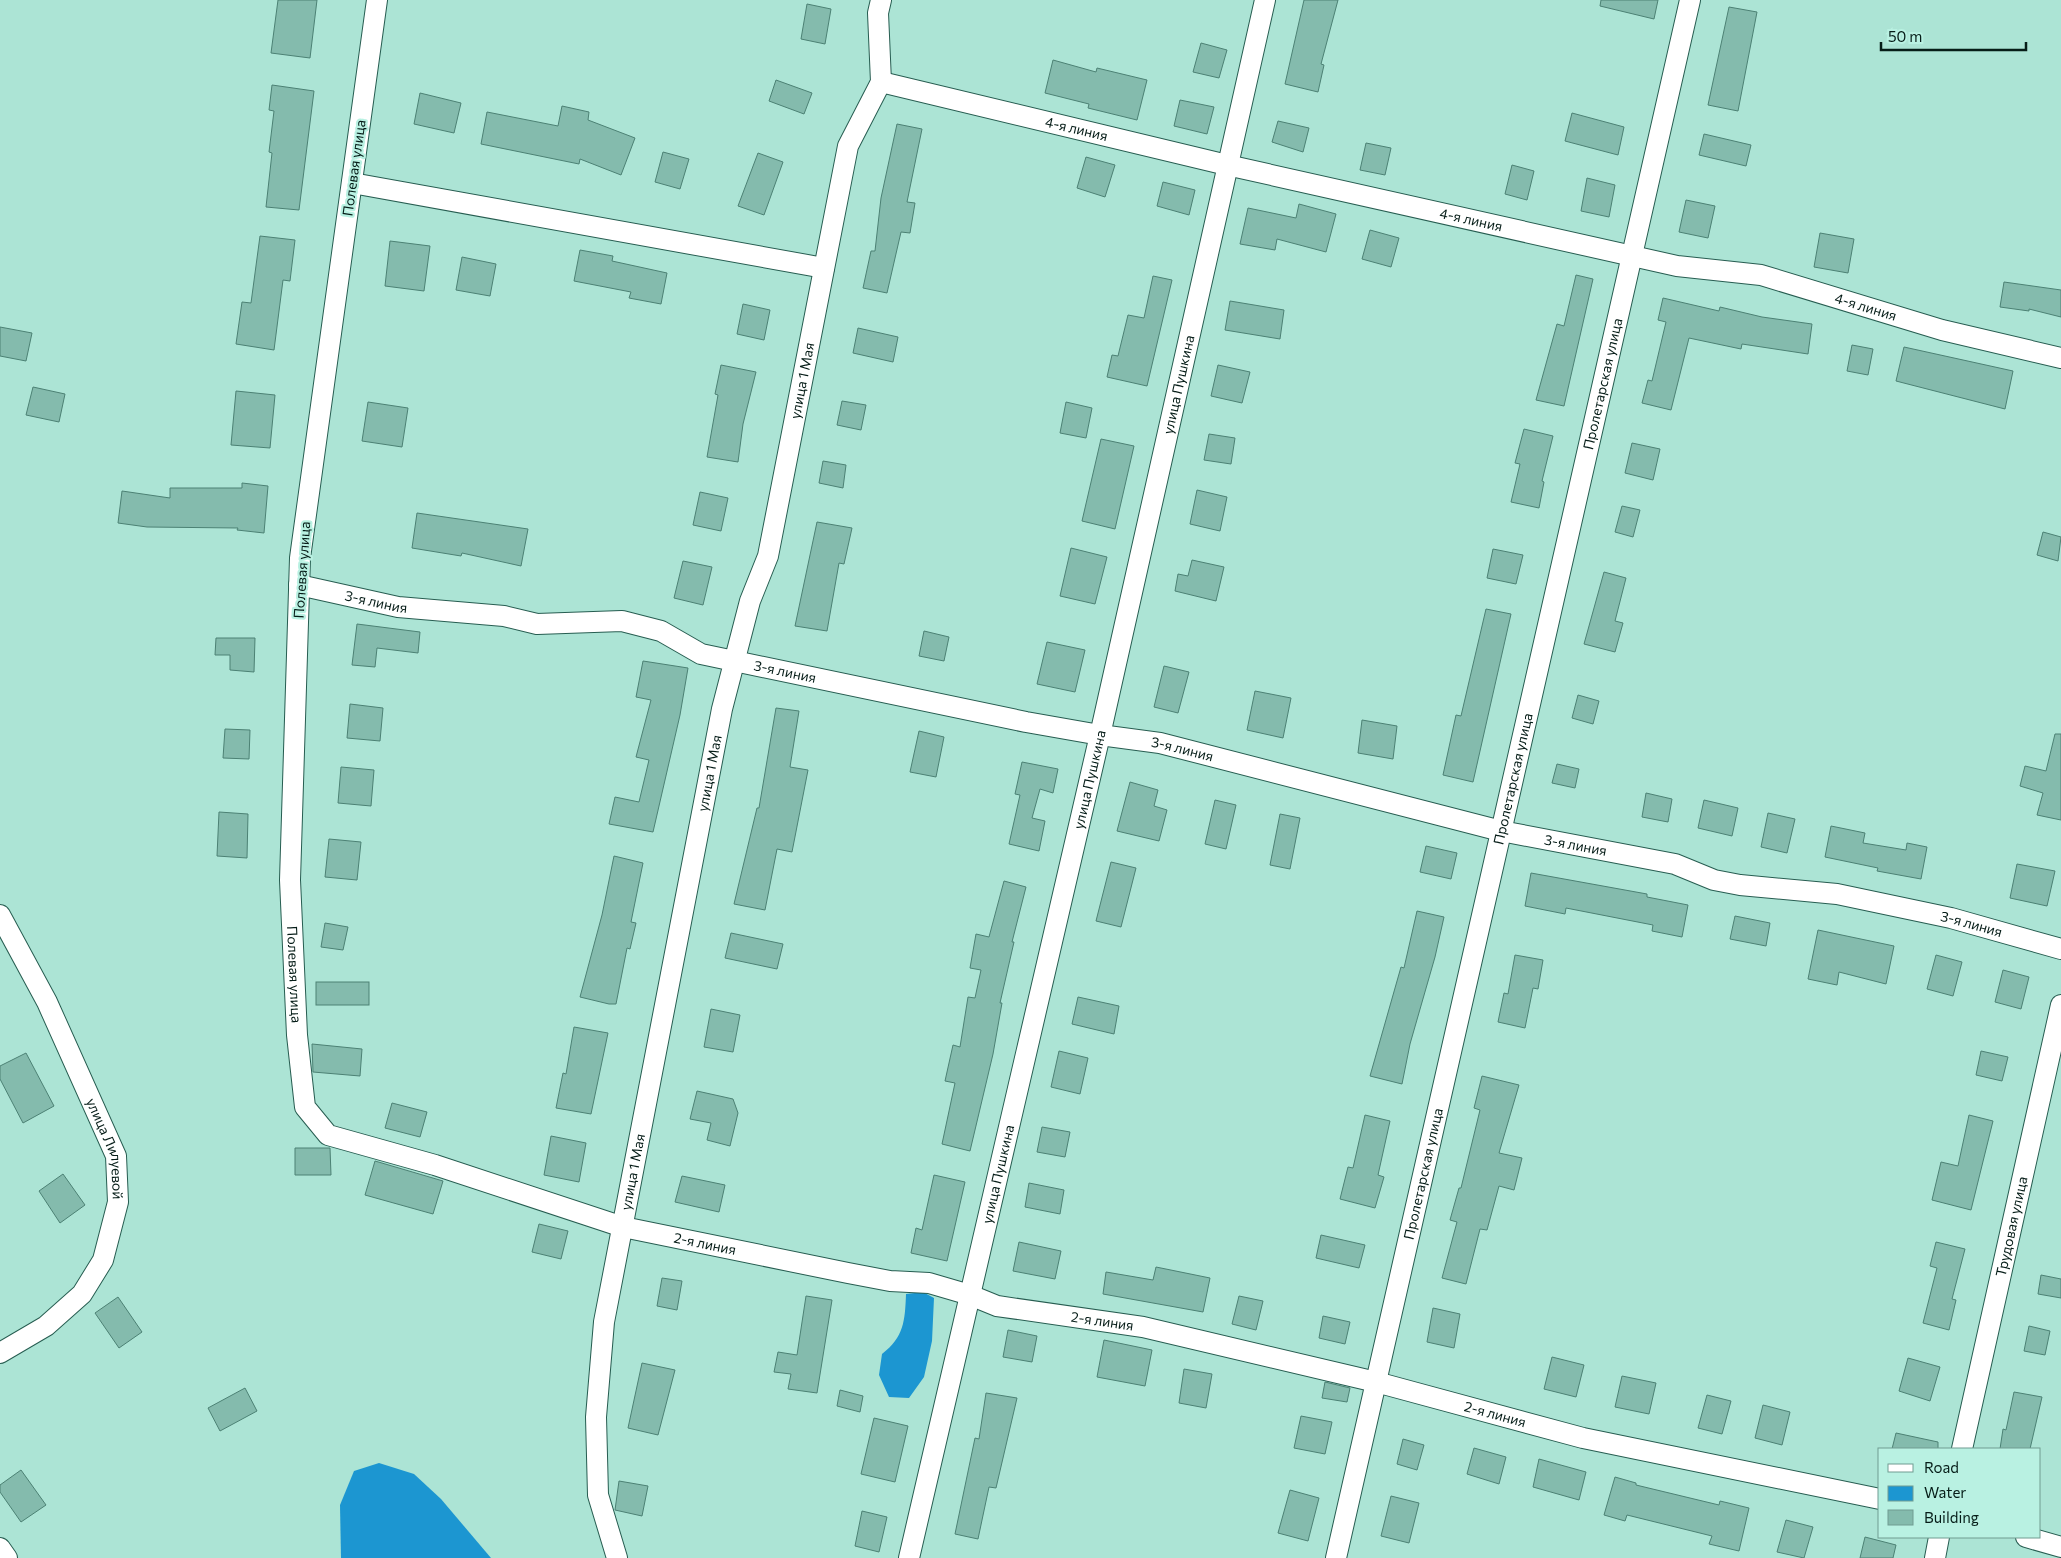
<svg xmlns="http://www.w3.org/2000/svg" width="2061" height="1558" font-family="Commissioner,sans-serif">
<style>
.water{fill:#1c96d1}
.building{fill:#84bbad;stroke:#4c8174}
.lines{fill:none;stroke-linecap:round;stroke-linejoin:round}
.minor-casing{stroke:#275d51;stroke-width:22}
.minor{stroke:#fff;stroke-width:20}
.labels{text-anchor:middle;stroke-width:4.5;stroke-linejoin:round;paint-order:stroke}
.street-label{font-size:14px;fill:#061d18;stroke:#b9f1e2}
</style>
<rect width="100%" height="100%" fill="#ace4d5"/>
<g class="water">
<path d="M923 1292 934 1298 932 1341 924 1377 909 1398 889 1397 879 1375 882 1354C904 1337 905 1321 906 1294Z"/>
<polygon points="379,1463 414,1474 441,1499 491,1558 341,1558 340,1505 354,1471"/>
</g>
<g class="building">
<polygon points="278,0 317,0 310,58 271,53"/>
<polygon points="1304,0 1338,0 1321,64 1324,65 1318,92 1285,84"/>
<polygon points="1601,0 1658,0 1654,19 1600,6"/>
<polygon points="807,4 831,9 825,44 801,39"/>
<polygon points="1729,7 1757,12 1738,111 1708,105"/>
<polygon points="1201,43 1227,50 1219,78 1193,72"/>
<polygon points="1053,60 1096,72 1097,68 1147,80 1137,120 1088,108 1089,104 1045,93"/>
<polygon points="776,80 812,93 804,114 769,101"/>
<polygon points="272,85 314,91 299,210 266,207 272,153 269,152 274,111 269,110"/>
<polygon points="420,93 461,103 454,133 414,124"/>
<polygon points="1180,100 1214,107 1207,134 1174,126"/>
<polygon points="562,106 589,112 588,120 635,138 621,175 580,159 579,164 481,144 487,112 558,126"/>
<polygon points="1572,113 1624,127 1618,155 1565,141"/>
<polygon points="1278,121 1309,128 1303,152 1272,142"/>
<polygon points="897,124 922,129 907,202 915,203 910,233 901,232 887,293 863,288 871,251 875,251 881,198"/>
<polygon points="1704,134 1751,145 1746,166 1699,155"/>
<polygon points="1366,143 1391,148 1385,175 1360,170"/>
<polygon points="663,152 689,159 680,189 655,182"/>
<polygon points="758,153 783,162 764,215 738,206"/>
<polygon points="1086,157 1115,165 1105,197 1077,188"/>
<polygon points="1512,165 1534,171 1527,200 1505,194"/>
<polygon points="1587,178 1615,185 1609,217 1581,211"/>
<polygon points="1163,182 1195,190 1189,215 1157,206"/>
<polygon points="1686,200 1715,206 1708,238 1679,232"/>
<polygon points="1299,204 1336,214 1326,252 1277,239 1275,250 1240,244 1248,208 1296,218"/>
<polygon points="1370,230 1399,238 1391,267 1362,259"/>
<polygon points="1820,233 1854,239 1848,273 1814,267"/>
<polygon points="260,236 295,240 290,281 283,280 274,350 236,344 242,302 251,303"/>
<polygon points="390,241 430,246 424,291 385,286"/>
<polygon points="580,250 613,256 612,261 667,273 661,304 629,298 631,292 574,281"/>
<polygon points="462,257 496,264 490,296 456,290"/>
<polygon points="1576,275 1593,279 1564,406 1536,400 1557,324 1564,326"/>
<polygon points="1153,276 1172,280 1147,386 1107,377 1112,355 1118,356 1128,315 1144,318"/>
<polygon points="2004,282 2061,290 2061,317 2029,309 2029,311 2000,307"/>
<polygon points="1663,298 1719,311 1720,307 1762,317 1812,324 1808,354 1742,344 1741,349 1689,338 1671,410 1642,403 1648,380 1652,381 1666,322 1658,320"/>
<polygon points="1230,301 1284,310 1280,339 1225,330"/>
<polygon points="743,304 770,310 764,340 737,334"/>
<polygon points="0,327 32,333 26,361 0,356"/>
<polygon points="858,328 898,337 893,362 853,353"/>
<polygon points="1852,345 1873,349 1868,375 1847,371"/>
<polygon points="1904,347 2013,371 2005,409 1896,381"/>
<polygon points="721,365 756,372 743,424 738,462 707,457 718,395 715,394"/>
<polygon points="1218,365 1250,372 1242,403 1211,396"/>
<polygon points="33,387 65,394 59,422 26,415"/>
<polygon points="236,391 275,395 270,448 231,445"/>
<polygon points="842,401 866,405 861,430 837,425"/>
<polygon points="368,402 408,408 402,447 362,441"/>
<polygon points="1066,402 1092,408 1086,438 1060,433"/>
<polygon points="1524,429 1553,436 1542,481 1544,482 1539,508 1511,502 1520,464 1515,463"/>
<polygon points="1209,434 1235,438 1231,464 1204,460"/>
<polygon points="1101,439 1134,446 1115,529 1082,521"/>
<polygon points="1632,443 1660,449 1653,480 1625,473"/>
<polygon points="823,461 846,465 843,488 819,483"/>
<polygon points="242,483 268,486 264,533 237,530 238,528 147,527 118,523 122,491 170,498 170,488 242,488"/>
<polygon points="1197,490 1227,497 1220,531 1190,524"/>
<polygon points="700,492 728,498 721,531 693,525"/>
<polygon points="1622,506 1640,510 1633,537 1615,532"/>
<polygon points="417,513 528,529 521,566 462,553 461,556 412,548"/>
<polygon points="817,522 852,528 844,564 839,563 827,631 795,626"/>
<polygon points="2043,532 2061,537 2058,561 2037,555"/>
<polygon points="1071,548 1107,557 1095,604 1060,596"/>
<polygon points="1493,549 1523,555 1516,584 1487,578"/>
<polygon points="1192,560 1224,567 1216,601 1175,591 1178,574 1188,576"/>
<polygon points="683,561 712,567 703,605 674,598"/>
<polygon points="1604,572 1626,578 1615,621 1623,623 1615,652 1584,644"/>
<polygon points="1486,609 1511,614 1473,782 1443,775 1456,715 1461,716"/>
<polygon points="357,624 420,632 418,653 377,648 375,667 352,665"/>
<polygon points="924,631 949,637 944,661 919,656"/>
<polygon points="216,638 255,638 254,672 230,670 230,655 215,655"/>
<polygon points="1047,642 1085,650 1075,692 1037,684"/>
<polygon points="643,661 688,668 680,715 653,832 609,824 615,797 639,802 649,760 636,757 651,700 636,697"/>
<polygon points="1164,666 1189,672 1178,713 1154,707"/>
<polygon points="1255,691 1291,698 1283,738 1247,730"/>
<polygon points="1578,695 1599,701 1593,724 1572,718"/>
<polygon points="350,704 383,708 380,741 347,738"/>
<polygon points="776,708 799,711 790,767 808,770 792,852 777,849 765,910 734,904 757,808 759,808"/>
<polygon points="1362,720 1397,726 1393,759 1358,753"/>
<polygon points="225,729 250,730 249,759 223,758"/>
<polygon points="919,731 944,737 936,777 910,772"/>
<polygon points="2055,734 2061,734 2061,820 2037,815 2043,793 2020,786 2025,766 2046,771"/>
<polygon points="1022,762 1058,769 1053,793 1040,789 1032,818 1045,821 1039,851 1009,844 1020,795 1015,794"/>
<polygon points="1557,764 1579,769 1575,788 1552,783"/>
<polygon points="341,767 374,770 371,806 338,803"/>
<polygon points="1130,782 1158,790 1154,806 1167,810 1159,841 1117,831"/>
<polygon points="1646,793 1672,799 1668,822 1642,817"/>
<polygon points="1215,800 1236,805 1226,849 1205,844"/>
<polygon points="1704,800 1738,808 1732,836 1698,828"/>
<polygon points="219,812 248,814 247,858 217,856"/>
<polygon points="1768,813 1795,819 1787,853 1761,847"/>
<polygon points="1280,814 1300,818 1290,869 1270,865"/>
<polygon points="1831,826 1865,833 1863,843 1906,850 1907,843 1927,847 1921,879 1877,871 1878,868 1825,857"/>
<polygon points="329,839 361,842 357,880 325,877"/>
<polygon points="1426,846 1457,853 1451,879 1420,872"/>
<polygon points="614,856 643,863 631,922 636,923 630,949 627,948 616,1004 609,1004 580,997 602,915"/>
<polygon points="1111,862 1136,868 1121,927 1096,921"/>
<polygon points="2017,864 2055,871 2047,906 2010,898"/>
<polygon points="1531,873 1647,894 1647,897 1688,905 1682,937 1652,931 1653,925 1566,908 1565,914 1525,906"/>
<polygon points="1004,881 1026,887 1012,942 1014,942 1000,1003 1002,1003 993,1054 970,1151 942,1144 955,1083 945,1081 953,1045 960,1047 968,997 975,998 981,970 970,968 976,934 989,937"/>
<polygon points="1417,911 1444,917 1435,957 1410,1044 1402,1084 1370,1076 1401,967 1404,968"/>
<polygon points="1735,916 1770,923 1766,946 1730,939"/>
<polygon points="325,923 348,927 343,950 321,947"/>
<polygon points="1818,930 1894,946 1886,984 1839,972 1837,985 1808,979"/>
<polygon points="731,933 783,944 777,969 725,958"/>
<polygon points="1515,955 1543,960 1538,989 1533,988 1525,1028 1498,1022 1504,993 1508,994"/>
<polygon points="1936,955 1962,962 1953,996 1927,989"/>
<polygon points="2003,970 2029,977 2021,1009 1995,1002"/>
<rect x="316" y="982" width="53" height="23"/>
<polygon points="1078,997 1119,1006 1114,1034 1072,1024"/>
<polygon points="711,1009 740,1015 733,1052 704,1047"/>
<polygon points="574,1027 608,1033 591,1114 556,1108 563,1073 566,1074"/>
<polygon points="312,1044 362,1049 360,1076 313,1072"/>
<polygon points="1059,1051 1088,1058 1080,1094 1051,1087"/>
<polygon points="1981,1051 2008,1057 2002,1081 1976,1075"/>
<polygon points="26,1053 54,1106 23,1123 0,1079 0,1066"/>
<polygon points="1482,1076 1519,1085 1499,1153 1522,1158 1514,1190 1499,1186 1487,1230 1480,1229 1466,1284 1442,1278 1457,1222 1450,1220 1459,1188 1461,1188 1480,1110 1474,1108"/>
<polygon points="697,1091 733,1099 738,1113 730,1146 707,1140 711,1123 690,1119"/>
<polygon points="392,1103 427,1112 420,1137 385,1128"/>
<polygon points="1365,1115 1390,1121 1378,1175 1384,1177 1375,1208 1340,1199 1348,1167 1353,1168"/>
<polygon points="1969,1115 1993,1121 1971,1210 1932,1200 1941,1162 1958,1166"/>
<polygon points="1042,1127 1070,1132 1065,1157 1037,1152"/>
<polygon points="551,1136 586,1143 579,1182 544,1175"/>
<polygon points="295,1148 330,1148 331,1175 295,1175"/>
<polygon points="375,1161 443,1181 433,1214 365,1195"/>
<polygon points="63,1174 85,1205 60,1223 39,1191"/>
<polygon points="934,1175 965,1182 947,1261 911,1253 916,1228 922,1230"/>
<polygon points="682,1176 725,1185 719,1212 675,1202"/>
<polygon points="1029,1183 1064,1190 1060,1214 1025,1207"/>
<polygon points="539,1224 568,1231 561,1259 532,1252"/>
<polygon points="1321,1235 1365,1245 1359,1268 1316,1258"/>
<polygon points="1019,1242 1061,1251 1055,1279 1013,1271"/>
<polygon points="1936,1242 1965,1249 1952,1299 1956,1300 1949,1330 1923,1323 1937,1268 1930,1266"/>
<polygon points="1156,1267 1210,1278 1203,1312 1103,1294 1106,1272 1153,1280"/>
<polygon points="2041,1275 2061,1279 2061,1298 2038,1294"/>
<polygon points="662,1278 682,1281 677,1310 657,1306"/>
<polygon points="806,1296 832,1300 817,1393 788,1389 791,1374 774,1372 778,1352 797,1355"/>
<polygon points="1239,1296 1263,1301 1256,1330 1232,1324"/>
<polygon points="118,1297 142,1332 119,1348 95,1313"/>
<polygon points="1433,1308 1460,1314 1454,1348 1427,1342"/>
<polygon points="1323,1316 1350,1322 1345,1344 1319,1338"/>
<polygon points="2029,1326 2050,1331 2045,1355 2024,1351"/>
<polygon points="1008,1330 1037,1336 1032,1362 1003,1357"/>
<polygon points="1104,1340 1152,1350 1145,1386 1097,1377"/>
<polygon points="1552,1357 1584,1365 1576,1397 1544,1389"/>
<polygon points="1908,1358 1940,1367 1930,1401 1899,1391"/>
<polygon points="642,1363 675,1370 658,1435 628,1428"/>
<polygon points="1184,1369 1212,1374 1206,1408 1179,1403"/>
<polygon points="1622,1376 1656,1383 1649,1414 1615,1407"/>
<polygon points="1325,1382 1350,1388 1347,1402 1322,1398"/>
<polygon points="245,1388 257,1411 220,1431 208,1408"/>
<polygon points="840,1390 863,1396 860,1412 837,1406"/>
<polygon points="2014,1392 2042,1397 2030,1449 2000,1449 2003,1429 2006,1430"/>
<polygon points="986,1393 1017,1398 996,1488 989,1487 978,1539 955,1534 975,1438 979,1439"/>
<polygon points="1707,1395 1731,1401 1722,1434 1698,1428"/>
<polygon points="1763,1405 1790,1412 1782,1445 1755,1438"/>
<polygon points="1301,1416 1332,1422 1325,1454 1294,1448"/>
<polygon points="874,1418 908,1426 895,1482 861,1474"/>
<polygon points="1896,1433 1938,1442 1938,1449 1892,1449"/>
<polygon points="1403,1439 1424,1445 1417,1470 1397,1464"/>
<polygon points="1474,1448 1506,1457 1499,1484 1467,1474"/>
<polygon points="1539,1459 1586,1472 1579,1500 1533,1487"/>
<polygon points="21,1470 46,1505 21,1522 0,1492 0,1485"/>
<polygon points="1615,1477 1636,1483 1636,1485 1719,1505 1720,1501 1749,1508 1739,1551 1709,1544 1712,1536 1627,1515 1625,1521 1604,1515"/>
<polygon points="619,1481 648,1486 642,1516 615,1510"/>
<polygon points="1290,1490 1319,1498 1308,1541 1278,1533"/>
<polygon points="1391,1496 1419,1503 1409,1543 1381,1536"/>
<polygon points="862,1511 887,1517 879,1552 855,1546"/>
<polygon points="1786,1520 1813,1527 1804,1558 1777,1552"/>
<polygon points="1865,1537 1896,1545 1893,1558 1860,1558"/>
</g>
<g class="lines">
<defs>
<g id="minor">
<path id="s1" d="M377 0 300 558 290 880 297 1035 305 1107 328 1135 435 1165 623 1227 848 1273 890 1281 929 1283 970 1295 997 1306 1143 1327 1376 1382 1583 1438 1880 1499"/>
<path id="s2" d="M881 82 1227 165 1677 266 1761 275 1942 330 2061 358"/>
<polyline points="352,183 824,268"/>
<path id="s3" d="M299 585 398 607 504 616 537 624 622 621 661 631 701 654 1026 722 1100 735 1160 743 1501 831 1675 864 1714 880 1740 885 1837 894 1951 918 2061 949"/>
<path id="s4" d="M0 915 47 1002 116 1156 118 1202 103 1260 82 1294 46 1326 0 1353"/>
<path id="s5" d="M1962 1449 2061 1005"/>
<polyline points="2026,1537 2061,1547"/>
<polyline points="0,1548 7,1558"/>
<path id="s6" d="M617 1558 598 1495 596 1417 604 1322 722 709 750 601 768 556 848 146 881 82 878 13 881 0"/>
<path id="s7" d="M909 1558 1100 735 1265 0"/>
<path id="s8" d="M1336 1558 1690 0"/>
<polyline points="1935,1558 1939,1537"/>
</g>
</defs>
<use href="#minor" class="minor-casing"/>
<use href="#minor" class="minor"/>
</g>
<g class="labels">
<g class="street-label">
<text dy="5" stroke="none"><textPath href="#s2" startOffset="201">4-я линия</textPath></text>
<text transform="translate(354 168) rotate(-82)" y="5">Полевая улица</text>
<text dy="5" stroke="none"><textPath href="#s2" startOffset="606">4-я линия</textPath></text>
<text dy="5" stroke="none"><textPath href="#s2" startOffset="1011">4-я линия</textPath></text>
<text dy="5" stroke="none"><textPath href="#s6" startOffset="1202">улица 1 Мая</textPath></text>
<text dy="5" stroke="none"><textPath href="#s7" startOffset="1204">улица Пушкина</textPath></text>
<text dy="5" stroke="none"><textPath href="#s8" startOffset="1204">Пролетарская улица</textPath></text>
<text transform="translate(302 570) rotate(-86)" y="5">Полевая улица</text>
<text dy="5" stroke="none"><textPath href="#s3" startOffset="79">3-я линия</textPath></text>
<text dy="5" stroke="none"><textPath href="#s3" startOffset="499">3-я линия</textPath></text>
<text dy="5" stroke="none"><textPath href="#s3" startOffset="904">3-я линия</textPath></text>
<text dy="5" stroke="none"><textPath href="#s6" startOffset="798">улица 1 Мая</textPath></text>
<text dy="5" stroke="none"><textPath href="#s8" startOffset="799">Пролетарская улица</textPath></text>
<text dy="5" stroke="none"><textPath href="#s7" startOffset="799">улица Пушкина</textPath></text>
<text dy="5" stroke="none"><textPath href="#s3" startOffset="1309">3-я линия</textPath></text>
<text dy="5" stroke="none"><textPath href="#s3" startOffset="1714">3-я линия</textPath></text>
<text dy="5" stroke="none"><textPath href="#s1" startOffset="980">Полевая улица</textPath></text>
<text dy="5" stroke="none"><textPath href="#s4" startOffset="258">улица Лилуевой</textPath></text>
<text dy="5" stroke="none"><textPath href="#s6" startOffset="392">улица 1 Мая</textPath></text>
<text dy="5" stroke="none"><textPath href="#s7" startOffset="394">улица Пушкина</textPath></text>
<text dy="5" stroke="none"><textPath href="#s8" startOffset="394">Пролетарская улица</textPath></text>
<text dy="5" stroke="none"><textPath href="#s5" startOffset="228">Трудовая улица</textPath></text>
<text dy="5" stroke="none"><textPath href="#s1" startOffset="1542">2-я линия</textPath></text>
<text dy="5" stroke="none"><textPath href="#s1" startOffset="1948">2-я линия</textPath></text>
<text dy="5" stroke="none"><textPath href="#s1" startOffset="2352">2-я линия</textPath></text>
</g>
</g>
<rect x="1878" y="1448" width="162" height="90" fill="#b9f1e2" stroke="#719c91"/>
<rect x="1888" y="1464" width="25" height="8" fill="#ffffff" stroke="#719c91"/>
<text x="1924" y="1473" font-size="15" fill="#061d18">Road</text>
<rect x="1888" y="1486" width="25" height="15" fill="#1c96d1" stroke="#719c91"/>
<text x="1924" y="1498" font-size="15" fill="#061d18">Water</text>
<rect x="1888" y="1510" width="25" height="15" fill="#84bbad" stroke="#719c91"/>
<text x="1924" y="1523" font-size="15" fill="#061d18">Building</text>
<path d="M1881 42v8h145v-8" fill="none" stroke="#061d18" stroke-width="2.5"/>
<text x="1888" y="42" font-size="15" fill="#061d18" stroke="#b9f1e2" stroke-width="4" paint-order="stroke">50 m</text>
</svg>
